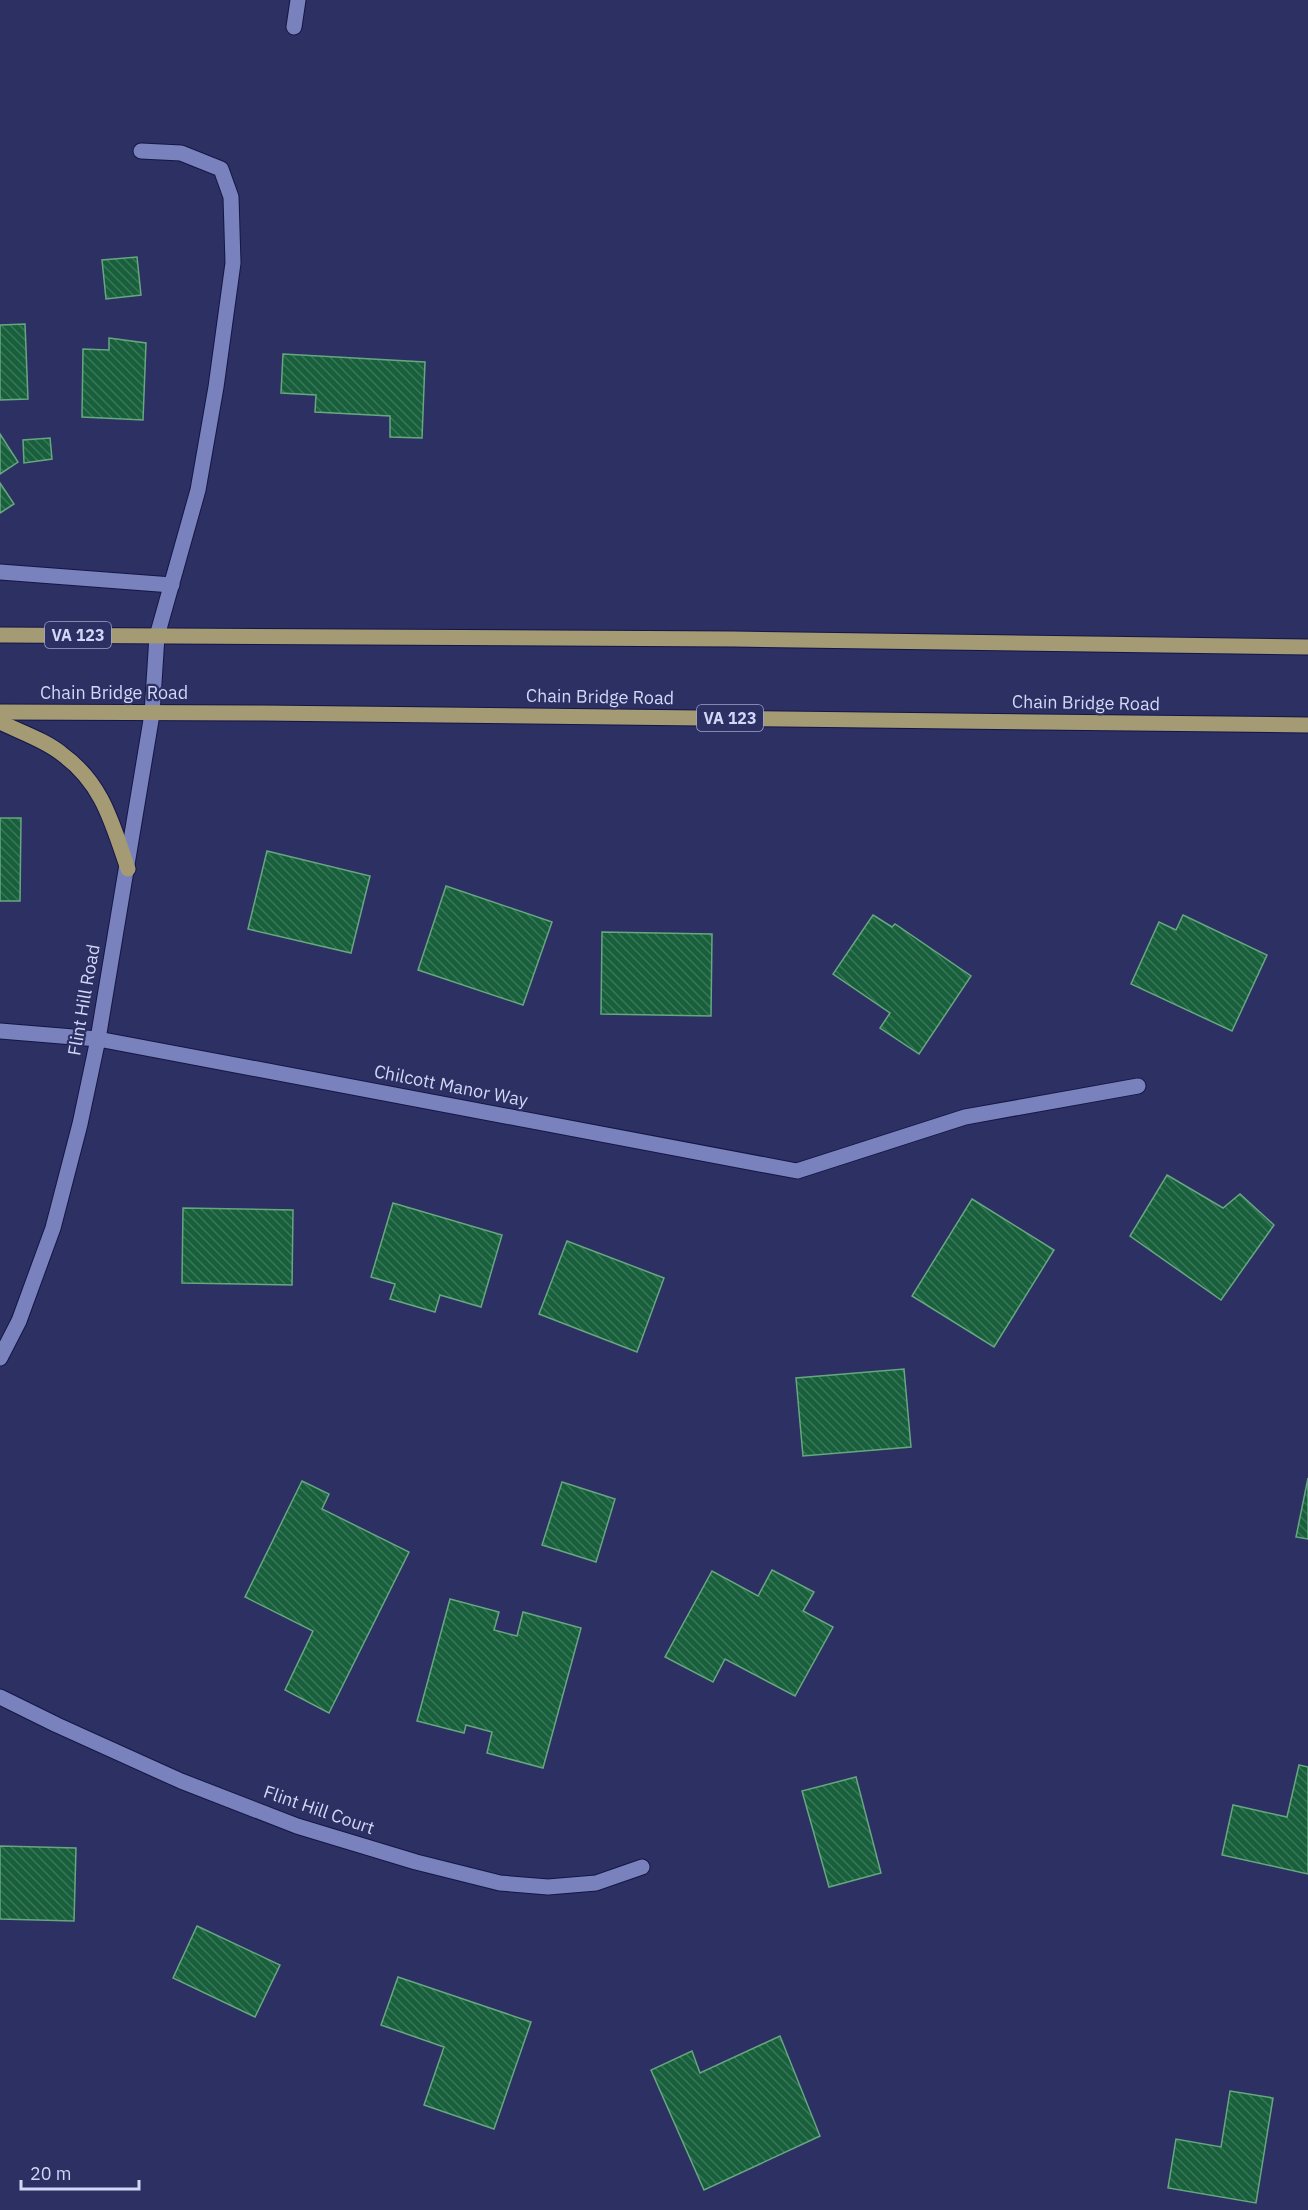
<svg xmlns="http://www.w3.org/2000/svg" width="1308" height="2210" font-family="'IBM Plex Sans',sans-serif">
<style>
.building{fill:url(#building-back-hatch);stroke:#67a780;stroke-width:1.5}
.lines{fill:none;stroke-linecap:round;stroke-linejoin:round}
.minor-casing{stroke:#151646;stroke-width:17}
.major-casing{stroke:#151646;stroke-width:17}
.minor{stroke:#7982bc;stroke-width:15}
.major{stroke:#a49b74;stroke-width:15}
.labels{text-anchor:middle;stroke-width:4.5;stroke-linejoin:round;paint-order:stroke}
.shield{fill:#2c3063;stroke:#a0a5ca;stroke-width:1.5}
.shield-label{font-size:16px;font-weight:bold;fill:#d1d7f6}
.street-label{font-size:18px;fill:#d1d7f6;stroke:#2c3063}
</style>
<defs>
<pattern id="building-back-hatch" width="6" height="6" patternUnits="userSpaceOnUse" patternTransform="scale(1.5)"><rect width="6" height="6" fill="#18603c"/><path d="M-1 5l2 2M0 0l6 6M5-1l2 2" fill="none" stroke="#397659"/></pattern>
</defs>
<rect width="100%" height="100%" fill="#2c3063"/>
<g class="building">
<polygon points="137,257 141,295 106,299 102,260"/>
<polygon points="25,324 28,399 0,400 0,325"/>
<polygon points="109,338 146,343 143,420 82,417 83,349 109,350"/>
<polygon points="283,354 425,362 422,438 390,437 390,416 315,412 316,395 281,393"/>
<polygon points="0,434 18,462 0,474"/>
<polygon points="50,438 52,459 24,463 23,440"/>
<polygon points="0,483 14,504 0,513"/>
<polygon points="0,818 21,818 20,901 0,901"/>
<polygon points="267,851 370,876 351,953 248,929"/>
<polygon points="446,886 552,922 523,1005 418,970"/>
<polygon points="873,915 892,927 895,924 971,976 919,1054 880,1028 890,1013 833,974"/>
<polygon points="1183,915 1267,955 1232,1031 1131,984 1159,922 1176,930"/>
<polygon points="602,932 712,934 711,1016 601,1014"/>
<polygon points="1167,1175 1223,1208 1240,1194 1274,1225 1221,1300 1130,1236"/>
<polygon points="972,1199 1054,1250 994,1347 912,1296"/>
<polygon points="393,1203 502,1235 481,1307 440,1295 435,1312 390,1299 395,1284 371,1277"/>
<polygon points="183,1208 293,1210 292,1285 182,1283"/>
<polygon points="567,1241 664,1278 637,1352 539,1314"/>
<polygon points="904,1369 911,1447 803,1456 796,1378"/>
<polygon points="1308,1478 1308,1539 1296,1537"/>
<polygon points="302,1481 329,1494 322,1509 409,1552 329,1713 285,1690 313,1631 245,1597"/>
<polygon points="562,1482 615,1499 596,1562 542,1545"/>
<polygon points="772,1570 814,1592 803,1611 833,1627 795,1696 725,1659 713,1682 665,1657 712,1571 758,1596"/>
<polygon points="450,1599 499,1612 494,1630 517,1636 523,1612 581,1628 543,1768 487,1753 492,1732 466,1725 464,1733 417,1721"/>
<polygon points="1299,1765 1308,1767 1308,1874 1222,1855 1233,1805 1287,1817"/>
<polygon points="856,1777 881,1873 829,1887 802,1791"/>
<polygon points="0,1846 76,1848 74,1921 0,1919"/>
<polygon points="197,1926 280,1965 255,2017 173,1978"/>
<polygon points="398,1977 531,2022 494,2129 424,2105 444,2047 381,2025"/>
<polygon points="780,2036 820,2136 704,2190 651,2070 692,2051 700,2073"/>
<polygon points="1230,2091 1273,2098 1256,2203 1168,2188 1176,2139 1221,2147"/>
</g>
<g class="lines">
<defs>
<g id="minor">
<polyline points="294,27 298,0"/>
<polyline points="0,572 172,585"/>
<polyline points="0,1031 98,1039 797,1171 965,1117 1138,1086"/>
<polyline points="0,1358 19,1321 53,1228 80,1124 98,1039 152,714 157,636 198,490 216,387 233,263 231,197 221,169 181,153 141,151"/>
<polyline points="0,1697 57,1725 181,1781 297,1826 416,1862 500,1883 548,1887 596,1883 642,1867"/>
</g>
<g id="major">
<polyline points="0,635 734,639 1308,647"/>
<polyline points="0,712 262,713 1308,725"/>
<path d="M0 722C20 732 45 740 62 754 103 784 112 823 128 869"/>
</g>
</defs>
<use href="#minor" class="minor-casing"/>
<use href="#major" class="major-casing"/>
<use href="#minor" class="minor"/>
<use href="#major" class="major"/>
</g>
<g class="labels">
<g class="shield">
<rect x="45" y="622" width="66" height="26" rx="4.5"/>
<rect x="697" y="705" width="66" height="26" rx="4.5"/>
</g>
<g class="shield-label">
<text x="78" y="641">VA 123</text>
<text x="730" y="724">VA 123</text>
</g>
<g class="street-label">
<text x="114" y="699">Chain Bridge Road</text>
<text transform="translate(600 697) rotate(1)" y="6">Chain Bridge Road</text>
<text transform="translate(1086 703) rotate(1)" y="6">Chain Bridge Road</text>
<text transform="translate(84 1000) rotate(-80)" y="6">Flint Hill Road</text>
<text transform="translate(451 1086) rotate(11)" y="6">Chilcott Manor Way</text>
<text transform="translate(319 1810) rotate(19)" y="6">Flint Hill Court</text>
</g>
</g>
<path d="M21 2180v9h118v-9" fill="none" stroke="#d1d7f6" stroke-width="3"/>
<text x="30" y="2180" font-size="18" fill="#d1d7f6" stroke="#2c3063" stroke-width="4.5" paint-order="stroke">20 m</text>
</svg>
